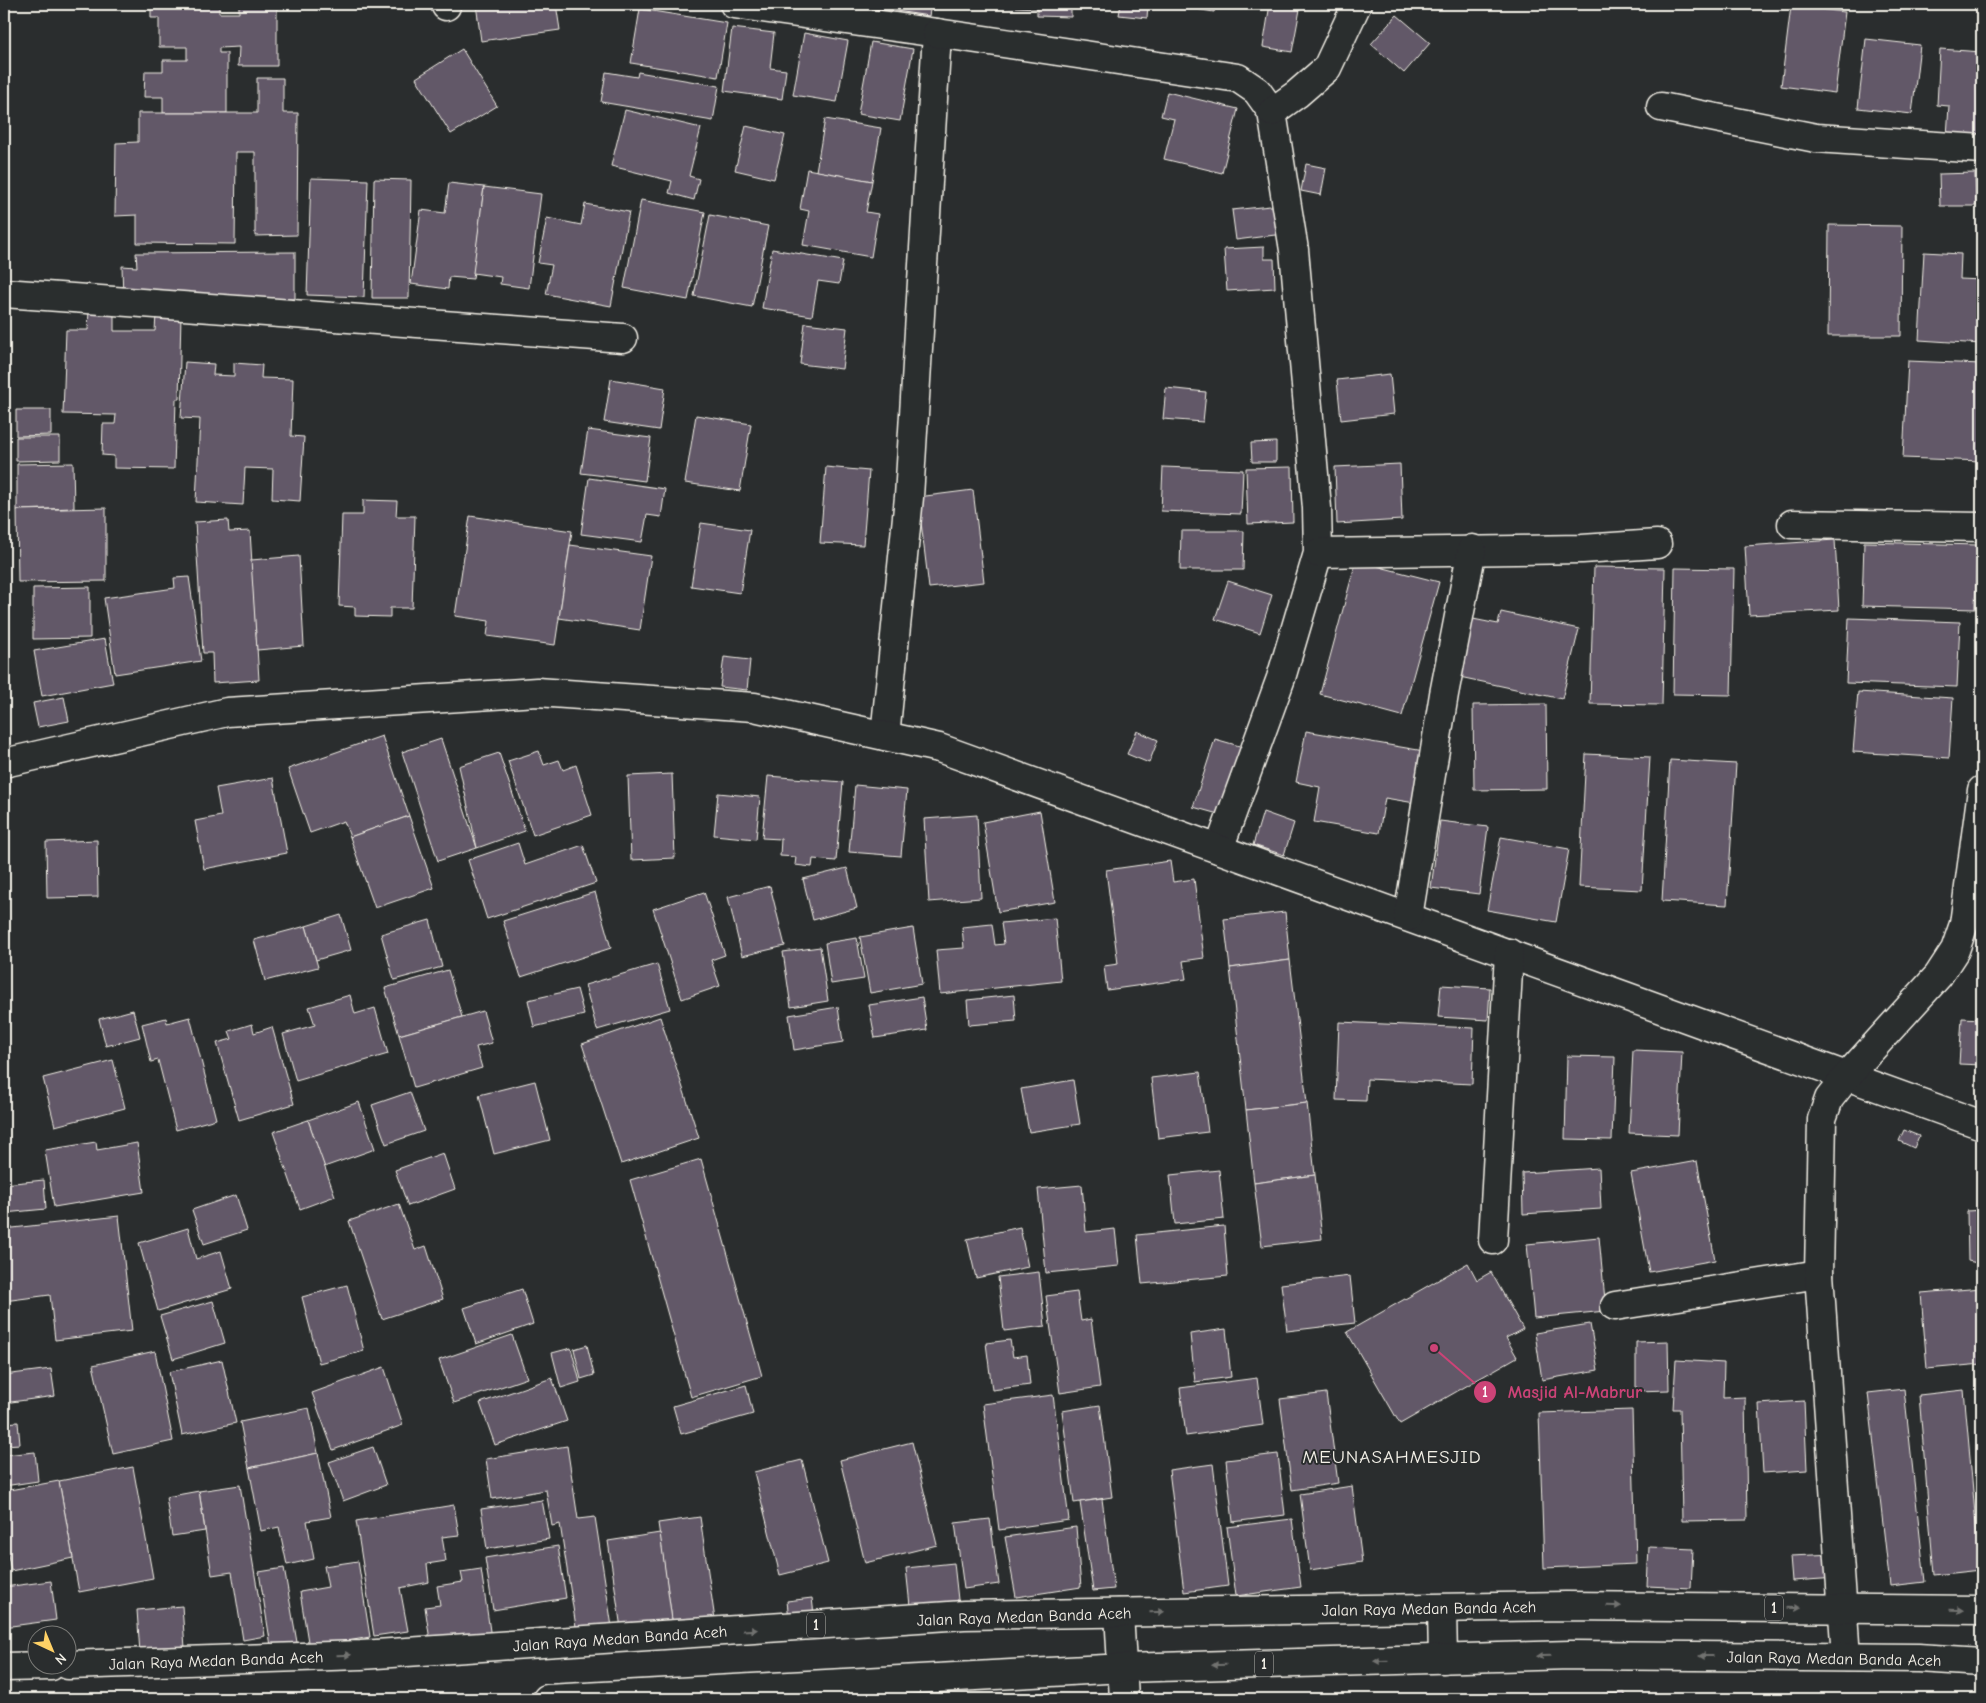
<svg xmlns="http://www.w3.org/2000/svg" width="1986" height="1703" font-family="'Comic Neue',sans-serif">
<style>
.building{fill:#625868;stroke:#f4f1e8}
.lines{fill:none;stroke-linecap:round;stroke-linejoin:round}
.street-casing{stroke:#f4f1e8;stroke-width:31}
.highway-casing{stroke:#f4f1e8;stroke-width:31}
.street{stroke:#2a2d2e;stroke-width:28}
.highway{stroke:#2a2d2e;stroke-width:28}
.oneway{fill:#71726f}
.labels{text-anchor:middle;stroke-width:4;stroke-linejoin:round;paint-order:stroke}
.shield{fill:#2a2d2e;stroke:#b7b6b0;stroke-width:1}
.shield-label{font-size:15px;font-weight:bold;fill:#f4f1e8}
.street-label{font-size:16px;fill:#f4f1e8;stroke:#2a2d2e}
.quarter-label{font-size:19px;letter-spacing:1px;fill:#f4f1e8;stroke:#2a2d2e}
.leader{fill:none;stroke:#cc4377;stroke-width:2}
.callout-dot{fill:#cc4377;stroke:#2a2d2e;stroke-width:2}
.mark-label{font-size:15px;text-anchor:middle;font-weight:bold;fill:#fff}
.callout-label{font-size:18px;text-anchor:middle;font-weight:bold;fill:#cc4377;stroke:#2a2d2e;stroke-width:4;stroke-linejoin:round;paint-order:stroke}
</style>
<rect width="100%" height="100%" fill="#2a2d2e"/>
<filter id="ink" filterUnits="userSpaceOnUse"><feTurbulence type="fractalNoise" baseFrequency=".02" numOctaves="2"/><feDisplacementMap in="SourceGraphic" scale="10" xChannelSelector="R" yChannelSelector="G"/><feConvolveMatrix kernelMatrix="1 2 1 2 8 2 1 2 1" color-interpolation-filters="sRGB"/></filter>
<g filter="url(#ink)">
<g class="building">
<polygon points="151,4 219,4 219,13 239,13 239,4 277,4 277,66 238,66 239,47 219,48 219,53 227,53 227,113 163,113 163,97 144,97 145,71 163,71 163,60 187,60 187,47 159,47 159,18 151,18"/>
<polygon points="476,4 556,4 560,30 481,41"/>
<polygon points="864,4 931,4 929,16 864,6"/>
<polygon points="994,4 1102,4 1101,10 1071,9 1071,17 1037,16 1037,8 994,6"/>
<polygon points="1121,4 1148,4 1147,18 1119,15"/>
<polygon points="1190,4 1216,4 1214,12 1189,8"/>
<polygon points="1270,4 1301,4 1292,52 1263,47"/>
<polygon points="1791,6 1845,12 1835,93 1781,86"/>
<polygon points="640,9 727,23 718,77 631,63"/>
<polygon points="1397,15 1430,43 1404,73 1371,44"/>
<polygon points="732,28 774,33 770,68 786,70 782,99 724,91"/>
<polygon points="804,33 848,41 837,102 793,95"/>
<polygon points="1866,39 1920,45 1912,114 1858,108"/>
<polygon points="871,42 913,49 900,121 858,114"/>
<polygon points="462,49 497,106 451,134 416,78"/>
<polygon points="1940,49 1982,52 1982,139 1947,137 1949,106 1937,105"/>
<polygon points="606,72 637,77 638,72 719,86 713,121 601,102"/>
<polygon points="257,78 283,78 283,113 298,113 297,235 255,236 255,152 236,152 235,244 137,243 137,215 115,216 116,143 138,142 138,113 257,113"/>
<polygon points="1167,92 1238,109 1222,173 1164,159 1174,119 1161,116"/>
<polygon points="625,110 701,128 689,176 699,179 694,200 669,193 672,181 611,166"/>
<polygon points="825,119 881,128 872,181 816,171"/>
<polygon points="746,126 785,135 774,179 735,170"/>
<polygon points="1306,164 1326,168 1321,195 1301,191"/>
<polygon points="807,169 872,181 866,212 878,214 871,257 803,245 809,211 800,209"/>
<polygon points="1975,173 1976,206 1940,206 1939,174"/>
<polygon points="311,178 368,180 364,297 307,295"/>
<polygon points="374,179 411,180 409,298 372,298"/>
<polygon points="449,183 484,187 473,279 449,277 448,289 411,284 421,210 445,213"/>
<polygon points="484,187 541,194 529,288 500,284 501,277 473,273"/>
<polygon points="641,200 705,212 688,300 624,288"/>
<polygon points="585,204 629,212 611,306 546,294 552,265 538,263 547,218 581,225"/>
<polygon points="1280,205 1283,234 1236,240 1232,210"/>
<polygon points="710,215 768,226 752,307 694,296"/>
<polygon points="1829,225 1902,226 1901,336 1828,336"/>
<polygon points="1264,247 1264,259 1274,259 1275,288 1227,291 1224,249"/>
<polygon points="772,249 843,261 839,284 818,281 812,316 762,308"/>
<polygon points="295,252 295,299 123,298 122,266 137,267 136,253"/>
<polygon points="1924,252 1961,254 1960,279 1982,280 1982,344 1919,340"/>
<polygon points="89,309 114,309 114,331 155,331 156,314 181,314 179,399 176,399 174,469 114,468 114,456 102,455 103,424 115,424 116,415 63,414 66,330 88,330"/>
<polygon points="805,323 847,328 842,369 800,364"/>
<polygon points="1908,361 1982,364 1982,461 1903,458"/>
<polygon points="185,362 214,364 213,375 234,376 234,363 262,365 261,378 293,379 291,436 304,437 300,501 272,499 273,469 245,468 243,505 196,502 200,419 181,418"/>
<polygon points="1390,374 1394,414 1341,420 1337,380"/>
<polygon points="611,379 665,388 659,430 604,422"/>
<polygon points="1166,388 1206,392 1203,422 1163,419"/>
<polygon points="16,410 51,410 51,435 16,436"/>
<polygon points="696,415 751,424 740,491 685,483"/>
<polygon points="588,430 651,438 645,481 581,473"/>
<polygon points="16,437 60,437 60,460 16,461"/>
<polygon points="1276,442 1276,462 1252,462 1251,443"/>
<polygon points="73,463 74,508 17,510 17,464"/>
<polygon points="1400,464 1402,520 1337,524 1335,467"/>
<polygon points="826,467 869,471 863,545 820,543"/>
<polygon points="1163,467 1243,470 1241,514 1161,511"/>
<polygon points="1292,467 1293,522 1248,524 1246,468"/>
<polygon points="589,478 665,489 661,517 647,515 642,542 581,534"/>
<polygon points="973,490 984,582 929,588 918,497"/>
<polygon points="363,500 397,501 396,516 415,516 412,608 390,608 390,617 355,616 355,607 339,606 342,515 363,515"/>
<polygon points="106,508 106,581 18,582 17,510"/>
<polygon points="470,516 572,531 555,645 487,636 489,621 455,616"/>
<polygon points="228,520 229,532 250,531 259,680 213,683 212,653 203,653 195,522"/>
<polygon points="701,523 750,530 740,593 691,586"/>
<polygon points="1181,531 1244,531 1243,570 1180,570"/>
<polygon points="1835,540 1839,610 1749,615 1745,546"/>
<polygon points="1864,542 1977,545 1975,609 1862,606"/>
<polygon points="570,545 651,556 640,630 559,618"/>
<polygon points="299,556 304,646 257,650 251,560"/>
<polygon points="1356,561 1439,582 1402,716 1320,694"/>
<polygon points="1594,567 1665,568 1662,705 1590,704"/>
<polygon points="1675,568 1734,569 1731,695 1673,694"/>
<polygon points="189,577 201,661 115,674 104,598 175,588 174,578"/>
<polygon points="1228,581 1272,595 1260,633 1215,619"/>
<polygon points="90,587 90,638 33,639 33,588"/>
<polygon points="1501,612 1579,629 1562,699 1455,676 1468,618 1498,624"/>
<polygon points="1849,618 1960,622 1957,687 1846,683"/>
<polygon points="105,639 113,683 42,696 34,651"/>
<polygon points="724,657 750,660 747,690 720,687"/>
<polygon points="1858,692 1953,698 1949,758 1853,752"/>
<polygon points="64,697 69,721 38,727 33,703"/>
<polygon points="1546,704 1547,789 1474,790 1473,705"/>
<polygon points="1137,731 1158,740 1149,763 1127,754"/>
<polygon points="1306,731 1430,752 1421,804 1385,798 1379,833 1314,822 1320,787 1296,782"/>
<polygon points="382,736 409,816 350,837 344,821 310,833 288,769"/>
<polygon points="441,739 477,848 438,861 402,752"/>
<polygon points="1215,739 1243,747 1222,815 1193,807"/>
<polygon points="539,751 544,765 559,760 563,770 576,765 592,815 533,835 508,761"/>
<polygon points="499,753 525,831 477,848 459,766"/>
<polygon points="1586,754 1650,757 1642,890 1579,887"/>
<polygon points="1670,760 1736,764 1727,905 1662,901"/>
<polygon points="672,774 675,858 631,860 628,776"/>
<polygon points="768,776 843,782 836,861 813,859 812,867 795,865 796,857 780,856 781,839 762,838"/>
<polygon points="273,778 287,853 204,869 195,821 221,816 216,788"/>
<polygon points="855,785 907,790 901,856 849,852"/>
<polygon points="718,793 760,797 756,839 714,835"/>
<polygon points="1040,811 1055,902 998,912 983,822"/>
<polygon points="1263,812 1294,823 1284,855 1253,845"/>
<polygon points="977,815 981,898 929,902 924,819"/>
<polygon points="409,816 434,888 375,908 350,837"/>
<polygon points="1440,821 1488,827 1479,894 1431,888"/>
<polygon points="1501,837 1569,849 1556,922 1487,910"/>
<polygon points="97,840 98,897 47,898 46,842"/>
<polygon points="518,843 525,865 583,845 596,883 487,919 468,860"/>
<polygon points="1170,861 1173,882 1194,879 1204,958 1183,961 1186,979 1107,990 1104,966 1118,964 1106,870"/>
<polygon points="847,868 857,908 813,920 803,879"/>
<polygon points="770,886 785,946 742,956 728,897"/>
<polygon points="595,892 611,948 521,977 503,921"/>
<polygon points="704,892 725,955 711,960 720,986 682,999 653,909"/>
<polygon points="1285,912 1290,960 1230,968 1224,919"/>
<polygon points="341,915 351,950 316,960 306,926"/>
<polygon points="1055,918 1061,981 940,994 936,950 964,948 962,927 992,924 995,945 1004,944 1001,923"/>
<polygon points="430,920 442,967 394,980 381,934"/>
<polygon points="306,926 318,967 265,981 254,940"/>
<polygon points="913,928 922,984 870,993 860,937"/>
<polygon points="857,938 864,979 831,984 825,943"/>
<polygon points="820,947 828,1001 791,1007 783,952"/>
<polygon points="1290,960 1307,1103 1246,1110 1230,968"/>
<polygon points="657,964 670,1009 597,1030 585,985"/>
<polygon points="448,970 462,1017 399,1035 385,988"/>
<polygon points="1441,985 1490,988 1488,1020 1438,1017"/>
<polygon points="577,989 584,1015 534,1027 528,1000"/>
<polygon points="350,995 355,1014 375,1008 388,1054 296,1081 283,1034 315,1025 309,1007"/>
<polygon points="1014,995 1016,1021 969,1025 967,1000"/>
<polygon points="922,997 927,1030 875,1038 869,1005"/>
<polygon points="838,1007 843,1042 794,1050 789,1015"/>
<polygon points="133,1010 140,1037 106,1046 99,1019"/>
<polygon points="483,1011 492,1043 476,1047 482,1068 414,1088 399,1035"/>
<polygon points="190,1017 216,1119 176,1130 158,1060 151,1062 142,1024 166,1018 167,1023"/>
<polygon points="660,1017 699,1138 621,1164 582,1044"/>
<polygon points="1962,1018 1982,1019 1982,1065 1959,1064"/>
<polygon points="1339,1022 1474,1028 1472,1084 1367,1079 1366,1101 1336,1100"/>
<polygon points="252,1024 254,1033 272,1027 294,1104 239,1120 217,1043 232,1039 229,1031"/>
<polygon points="1633,1050 1682,1052 1678,1135 1629,1133"/>
<polygon points="1567,1056 1615,1057 1612,1140 1565,1139"/>
<polygon points="113,1060 125,1108 55,1126 43,1078"/>
<polygon points="1200,1072 1208,1132 1158,1138 1151,1078"/>
<polygon points="1073,1080 1080,1124 1029,1132 1021,1089"/>
<polygon points="535,1081 550,1140 494,1154 479,1095"/>
<polygon points="410,1092 424,1131 386,1144 372,1105"/>
<polygon points="359,1102 375,1149 324,1167 308,1120"/>
<polygon points="1307,1103 1315,1175 1254,1183 1246,1110"/>
<polygon points="308,1120 335,1196 300,1209 273,1132"/>
<polygon points="1904,1130 1919,1136 1914,1148 1899,1141"/>
<polygon points="96,1142 97,1150 137,1143 144,1192 54,1207 45,1150"/>
<polygon points="443,1153 455,1189 408,1206 395,1170"/>
<polygon points="701,1159 762,1376 691,1397 630,1180"/>
<polygon points="1697,1161 1715,1260 1649,1272 1631,1173"/>
<polygon points="1599,1168 1601,1209 1523,1214 1522,1173"/>
<polygon points="1219,1170 1224,1219 1175,1224 1170,1175"/>
<polygon points="1315,1175 1322,1239 1262,1246 1254,1183"/>
<polygon points="44,1180 46,1209 4,1213 4,1184"/>
<polygon points="1082,1185 1086,1232 1115,1229 1119,1266 1046,1273 1038,1189"/>
<polygon points="236,1195 247,1230 204,1244 192,1210"/>
<polygon points="399,1204 415,1250 426,1246 443,1299 382,1319 349,1221"/>
<polygon points="1982,1210 1982,1264 1968,1261 1967,1211"/>
<polygon points="119,1216 132,1331 55,1340 50,1295 4,1301 4,1229"/>
<polygon points="1224,1226 1228,1276 1142,1284 1137,1235"/>
<polygon points="1020,1227 1028,1267 976,1278 967,1239"/>
<polygon points="188,1228 196,1259 221,1251 232,1289 158,1311 139,1243"/>
<polygon points="1599,1237 1606,1311 1534,1318 1527,1244"/>
<polygon points="1468,1263 1477,1280 1491,1272 1523,1329 1506,1338 1517,1357 1400,1424 1347,1332"/>
<polygon points="1039,1272 1045,1326 1004,1331 998,1277"/>
<polygon points="1350,1276 1355,1323 1287,1331 1281,1284"/>
<polygon points="347,1285 364,1351 319,1363 302,1297"/>
<polygon points="1982,1288 1982,1364 1927,1369 1921,1293"/>
<polygon points="522,1289 533,1324 476,1344 464,1308"/>
<polygon points="1077,1292 1081,1321 1091,1319 1100,1387 1060,1393 1046,1296"/>
<polygon points="213,1301 225,1343 173,1359 160,1316"/>
<polygon points="1590,1324 1598,1370 1542,1380 1535,1333"/>
<polygon points="1226,1329 1231,1377 1195,1382 1190,1334"/>
<polygon points="512,1335 527,1378 454,1403 439,1360"/>
<polygon points="1010,1340 1013,1357 1027,1355 1030,1385 992,1390 986,1343"/>
<polygon points="1668,1341 1669,1390 1636,1391 1636,1342"/>
<polygon points="587,1345 594,1375 581,1379 574,1349"/>
<polygon points="571,1348 580,1382 561,1388 552,1353"/>
<polygon points="155,1351 173,1441 113,1454 93,1365"/>
<polygon points="222,1360 236,1423 182,1435 169,1372"/>
<polygon points="1676,1360 1724,1363 1723,1398 1745,1397 1747,1520 1682,1521 1680,1409 1673,1409"/>
<polygon points="384,1367 403,1425 333,1450 312,1393"/>
<polygon points="51,1369 55,1396 4,1403 4,1375"/>
<polygon points="552,1378 567,1421 495,1445 480,1403"/>
<polygon points="1257,1378 1263,1425 1186,1436 1180,1388"/>
<polygon points="746,1385 753,1414 681,1434 673,1406"/>
<polygon points="1904,1389 1925,1582 1890,1586 1868,1393"/>
<polygon points="1964,1390 1980,1570 1934,1575 1919,1395"/>
<polygon points="1326,1393 1338,1483 1292,1490 1280,1399"/>
<polygon points="1053,1395 1069,1520 999,1530 983,1404"/>
<polygon points="1804,1401 1807,1470 1763,1473 1759,1404"/>
<polygon points="1100,1405 1112,1497 1074,1503 1062,1411"/>
<polygon points="309,1408 318,1453 249,1468 240,1422"/>
<polygon points="1632,1410 1636,1564 1544,1568 1539,1413"/>
<polygon points="18,1422 20,1444 4,1445 4,1423"/>
<polygon points="912,1442 937,1545 865,1563 840,1460"/>
<polygon points="567,1446 578,1519 595,1517 612,1627 577,1633 560,1524 552,1526 546,1490 492,1499 486,1459"/>
<polygon points="373,1447 386,1485 343,1501 329,1462"/>
<polygon points="35,1452 38,1481 4,1486 4,1455"/>
<polygon points="318,1453 331,1517 307,1521 314,1559 287,1565 279,1527 261,1531 249,1468"/>
<polygon points="1278,1454 1285,1515 1233,1522 1226,1460"/>
<polygon points="802,1460 828,1563 780,1575 754,1472"/>
<polygon points="1213,1464 1228,1586 1184,1592 1169,1470"/>
<polygon points="133,1467 153,1578 79,1592 59,1481"/>
<polygon points="59,1481 73,1558 11,1571 4,1533 4,1491"/>
<polygon points="240,1485 265,1636 243,1640 232,1572 212,1575 199,1491"/>
<polygon points="1352,1486 1362,1562 1310,1570 1300,1494"/>
<polygon points="199,1491 205,1531 172,1536 166,1497"/>
<polygon points="1102,1499 1114,1589 1093,1591 1080,1502"/>
<polygon points="542,1500 549,1539 487,1549 481,1509"/>
<polygon points="454,1505 459,1535 442,1537 446,1561 427,1564 429,1582 400,1588 408,1631 374,1636 356,1521"/>
<polygon points="700,1517 715,1620 673,1627 658,1523"/>
<polygon points="990,1519 999,1584 964,1589 955,1523"/>
<polygon points="1292,1519 1301,1587 1236,1596 1227,1527"/>
<polygon points="1076,1527 1081,1587 1016,1597 1005,1537"/>
<polygon points="660,1533 673,1627 622,1635 608,1541"/>
<polygon points="558,1546 566,1598 493,1610 485,1558"/>
<polygon points="1649,1547 1693,1549 1691,1588 1647,1586"/>
<polygon points="1835,1554 1837,1578 1792,1581 1790,1556"/>
<polygon points="358,1561 370,1637 309,1648 300,1592 328,1587 324,1566"/>
<polygon points="954,1563 959,1609 911,1615 906,1568"/>
<polygon points="284,1568 298,1648 272,1652 259,1572"/>
<polygon points="481,1569 491,1638 431,1647 425,1607 440,1605 437,1586 463,1582 461,1572"/>
<polygon points="51,1581 56,1620 4,1627 4,1587"/>
<polygon points="812,1598 814,1615 789,1619 787,1601"/>
<polygon points="182,1606 185,1648 140,1653 137,1610"/>
<polygon points="1625,1693 1625,1699 1602,1699 1602,1694"/>
</g>
<g class="lines">
<defs>
<g id="street">
<polyline points="445,4 446,6"/>
<polyline points="734,4 937,33 909,497 885,736"/>
<polyline points="937,33 1238,78 1257,91 1272,112 1294,250 1317,508 1318,553 1281,678 1219,849"/>
<polyline points="1661,107 1816,138 1982,149"/>
<polyline points="1272,112 1297,94 1327,68 1357,4"/>
<polyline points="4,293 623,338"/>
<polyline points="1792,524 1982,527"/>
<polyline points="1318,553 1582,549 1657,544"/>
<polyline points="4,763 227,712 537,692 754,707 939,748 1982,1125"/>
<polyline points="1408,917 1444,694 1472,549"/>
<polyline points="1493,1240 1509,953"/>
<polyline points="1615,1306 1819,1274"/>
<polyline points="1119,1613 1124,1699"/>
<polyline points="1846,1657 1819,1274 1822,1119 1829,1099 1848,1075 1938,976 1955,950 1964,924 1982,790"/>
</g>
<g id="highway">
<polyline points="1442,1609 1443,1659"/>
<polyline points="68,1665 361,1655 964,1615 1566,1606 1982,1610"/>
<polyline points="4,1667 51,1666"/>
<polyline points="547,1699 1124,1668 1570,1655 1918,1658 1982,1662"/>
</g>
</defs>
<use href="#street" class="street-casing"/>
<use href="#highway" class="highway-casing"/>
<use href="#street" class="street"/>
<use href="#highway" class="highway"/>
</g>
<defs><path id="oneway-solid" d="M-6-.8H1V-3.2L6.5 0L1 3.2V.8H-6Z" transform="scale(1.25)"/></defs>
<g class="oneway">
<use href="#oneway-solid" transform="translate(1614 1606) rotate(1)"/>
<use href="#oneway-solid" transform="translate(1794 1608) rotate(1)"/>
<use href="#oneway-solid" transform="translate(1957 1610) rotate(1)"/>
<use href="#oneway-solid" transform="translate(1157 1612) rotate(-1)"/>
<use href="#oneway-solid" transform="translate(750 1630) rotate(-4)"/>
<use href="#oneway-solid" transform="translate(344 1655) rotate(-2)"/>
<use href="#oneway-solid" transform="translate(1544 1656) rotate(178)"/>
<use href="#oneway-solid" transform="translate(1706 1656) rotate(-180)"/>
<use href="#oneway-solid" transform="translate(1381 1661) rotate(178)"/>
<use href="#oneway-solid" transform="translate(1219 1665) rotate(178)"/>
</g>
</g>
<g class="labels">
<g class="shield">
<rect x="1765" y="1595.5" width="18" height="25" rx="4"/>
<rect x="807" y="1612.5" width="18" height="25" rx="4"/>
<rect x="1255" y="1651.5" width="18" height="25" rx="4"/>
</g>
<g class="shield-label">
<text x="1774" y="1613">1</text>
<text x="816" y="1630">1</text>
<text x="1264" y="1669">1</text>
</g>
<g class="street-label">
<text transform="translate(1429 1608) rotate(-1)" y="6">Jalan Raya Medan Banda Aceh</text>
<text transform="translate(1024 1616) rotate(-2)" y="6">Jalan Raya Medan Banda Aceh</text>
<text transform="translate(620 1638) rotate(-4)" y="6">Jalan Raya Medan Banda Aceh</text>
<text transform="translate(1834 1658) rotate(1)" y="6">Jalan Raya Medan Banda Aceh</text>
<text transform="translate(216 1660) rotate(-2)" y="6">Jalan Raya Medan Banda Aceh</text>
</g>
<g class="quarter-label">
<text x="1392" y="1463">MEUNASAHMESJID</text>
</g>
</g>
<path class="leader" d="M1434 1348L1485 1392"/>
<g class="callout-dot">
<circle cx="1434" cy="1348" r="5"/>
<circle cx="1485" cy="1392" r="12"/>
</g>
<g class="mark-label">
<text x="1485" y="1397">1</text>
</g>
<g class="callout-label">
<text x="1575" y="1398">Masjid Al-Mabrur</text>
</g>
<rect width="1986" height="1703" fill="none" stroke="#2a2d2e" stroke-width="20"/>
<rect x="10" y="10" width="1966" height="1683" fill="none" stroke="#f4f1e8" stroke-width="2" filter="url(#ink)"/>
<g transform="translate(52 1650) rotate(136)"><circle r="24" fill="#2a2d2e" stroke="#7b7b78"/>
<path d="M0-4L9 19L0 12L-9 19Z" fill="#ffd166"/>
<text y="-8" font-size="14" font-weight="bold" text-anchor="middle" fill="#f4f1e8">N</text>
</g>
</svg>
